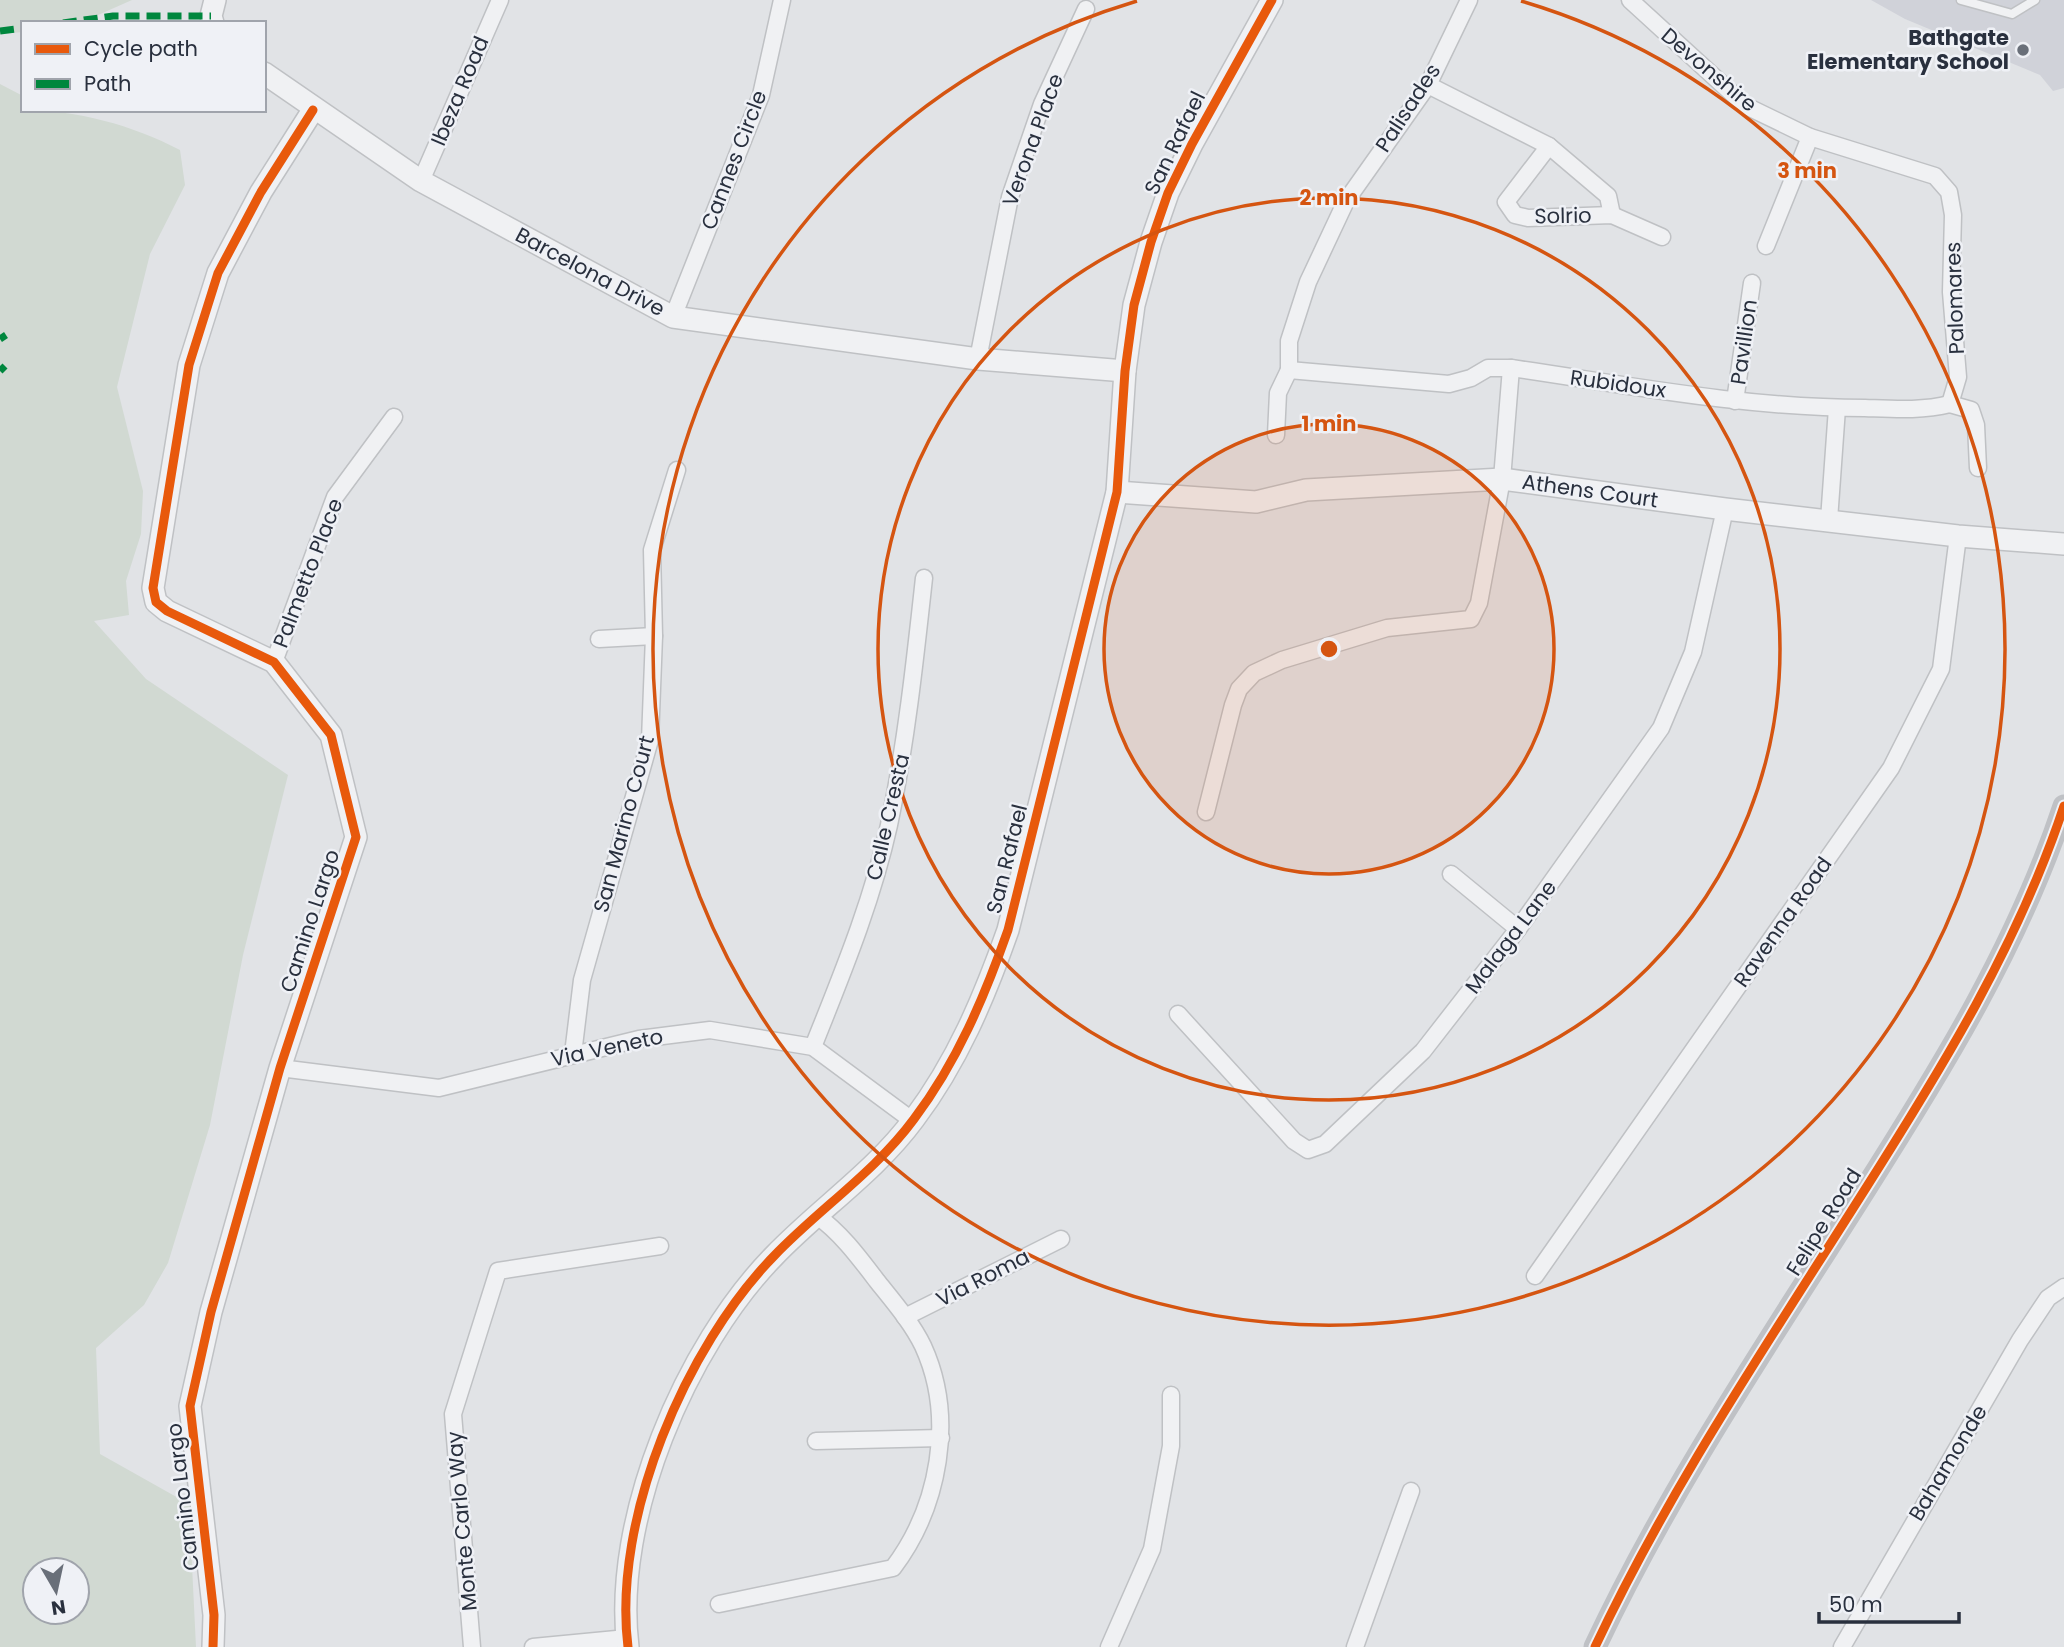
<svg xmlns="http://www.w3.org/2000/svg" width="2064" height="1647" font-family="Poppins,sans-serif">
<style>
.built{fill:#d0d2d9}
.green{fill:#d1d9d2;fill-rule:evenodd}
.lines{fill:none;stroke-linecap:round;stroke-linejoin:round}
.service-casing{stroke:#bfc1c4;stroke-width:11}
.minor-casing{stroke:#bfc1c4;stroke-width:19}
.tertiary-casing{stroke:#bfc1c4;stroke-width:24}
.service{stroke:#f0f1f3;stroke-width:8}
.minor{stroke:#f0f1f3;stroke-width:16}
.tertiary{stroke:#f0f1f3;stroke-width:21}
.secondary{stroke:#bfc1c5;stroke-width:23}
.quiet{stroke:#00873e;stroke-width:7;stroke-dasharray:14 7;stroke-linecap:butt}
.cycleway-casing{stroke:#eff1f6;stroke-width:13}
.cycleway{stroke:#e8590c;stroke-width:9}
.ring{fill:none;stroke:#d55511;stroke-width:3.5}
.poi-dot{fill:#696f79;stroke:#eff1f6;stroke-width:2.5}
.labels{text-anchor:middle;stroke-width:5;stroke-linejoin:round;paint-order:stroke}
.poi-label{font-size:21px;font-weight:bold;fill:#29303e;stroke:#eff1f6;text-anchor:end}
.street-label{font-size:21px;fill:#29303e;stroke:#eff1f6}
.centre{fill:#d55511;stroke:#eff1f6;stroke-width:3.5}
.ring-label{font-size:21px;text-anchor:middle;font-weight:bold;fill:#d55511;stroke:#eff1f6;stroke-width:5;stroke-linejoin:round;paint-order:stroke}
</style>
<rect width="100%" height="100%" fill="#e1e3e6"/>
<polygon class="built" points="1871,0 2064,0 2064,88 2053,91 2040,75 1905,19"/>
<g class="green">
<polygon points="0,0 132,0 80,23 23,23 23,32 0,34"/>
<path d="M0 84 23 96V110C77 110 132 125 180 150L185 185 150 254 117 387 143 491 141 534 126 581 129 615 94 621 146 679 288 775 243 955 210 1125 168 1263 144 1305 96 1348 100 1454 189 1504 196 1647H0ZM77 1570V1612H35V1570Z"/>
</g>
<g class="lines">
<defs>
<polyline id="service" points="1961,0 2012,14 2035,0"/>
<g id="minor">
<polyline points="1630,0 1746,106 1810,137 1935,176 1949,192 1953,215 1951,292 1958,377 1950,404"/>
<polyline points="1428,85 1549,146 1608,196 1612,215"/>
<polyline points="1549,146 1506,202 1515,215 1528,218 1612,215 1662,237"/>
<polyline points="421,181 500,0"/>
<polyline points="1766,246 1810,137"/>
<polyline points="673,317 761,95 782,0"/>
<polyline points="978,359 1010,197 1042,104 1086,9"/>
<path d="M1289 370 1449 384 1471 378 1488 368H1511C1628 385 1746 408 1865 408 1894 409 1922 411 1950 404"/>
<polyline points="1289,370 1289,341 1308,282 1346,201 1428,85 1469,0"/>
<polyline points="1735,401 1752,283"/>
<polyline points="1950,404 1971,410 1976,425 1978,468"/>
<polyline points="1276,435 1278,393 1289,370"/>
<polyline points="1829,520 1837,408"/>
<polyline points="599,639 654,636"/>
<polyline points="274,662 335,497 394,417"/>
<polyline points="1206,812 1233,705 1239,689 1254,673 1282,660 1387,628 1471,619 1479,603 1502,479 1511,368"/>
<polyline points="1451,874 1518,929"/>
<polyline points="1178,1014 1294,1141 1308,1150 1325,1144 1423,1051 1518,929 1661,728 1693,652 1725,509"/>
<path d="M813 1047C842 974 872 902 889 825 906 744 915 661 924 578"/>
<polyline points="573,1054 582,980 650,740 654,636 652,550 677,470"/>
<polyline points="280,1068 439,1088 639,1039 710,1030 813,1047 913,1121"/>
<polyline points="1535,1276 1891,768 1941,669 1958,536"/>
<polyline points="905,1317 1061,1239"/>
<polyline points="816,1441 941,1438"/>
<path d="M719 1604 893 1568C939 1507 956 1418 923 1346 912 1323 893 1301 877 1281 858 1256 841 1233 816 1215"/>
<polyline points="472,1647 453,1414 498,1271 660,1246"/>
<polyline points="533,1647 627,1638"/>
<polyline points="1109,1647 1152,1549 1171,1446 1171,1395"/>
<polyline points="1355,1647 1411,1491"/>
<polyline points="1842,1647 2020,1340 2048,1298 2064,1287"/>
</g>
<g id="tertiary">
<polyline points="213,23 211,16 215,0"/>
<polyline points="264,73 421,181 673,317 978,359 1125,371"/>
<polyline points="1117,492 1256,502 1306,490 1502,479 1725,509 1958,536 2064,544"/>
<polyline points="213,1647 214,1615 190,1406 211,1312 280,1068 356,837 331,735 274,662 167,611 156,602 153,588 189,365 218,273 261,192 313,110"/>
<path d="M628 1647C612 1519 686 1346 774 1256 819 1209 875 1172 914 1119 957 1062 984 998 1008 930L1117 492 1125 371 1134 305 1151 242 1168 193 1192 144 1272 0"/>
</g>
</defs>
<use href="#service" class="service-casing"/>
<use href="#minor" class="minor-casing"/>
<use href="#tertiary" class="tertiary-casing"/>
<use href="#service" class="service"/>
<use href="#minor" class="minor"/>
<use href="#tertiary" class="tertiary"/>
<path class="secondary" d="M1595 1647C1670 1487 1770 1340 1864 1191 1942 1068 2018 945 2064 806"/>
<g class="quiet">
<polyline points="63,23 113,16 211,16"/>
<polyline points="0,31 23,28"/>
<polyline points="0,339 6,335"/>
<polyline points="0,366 5,371"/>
</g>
<defs>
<g id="cycleway">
<polyline points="213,1647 214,1615 190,1406 211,1312 280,1068 356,837 331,735 274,662 167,611 156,602 153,588 189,365 218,273 261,192 313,110"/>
<path d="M628 1647C612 1519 686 1346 774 1256 819 1209 875 1172 914 1119 957 1062 984 998 1008 930L1117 492 1125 371 1134 305 1151 242 1168 193 1192 144 1272 0"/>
<path d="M1595 1647C1670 1487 1770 1340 1864 1191 1942 1068 2018 945 2064 806"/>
</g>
</defs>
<use href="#cycleway" class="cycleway-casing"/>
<use href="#cycleway" class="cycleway"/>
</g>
<circle cx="1329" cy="649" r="225" fill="#d55511" fill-opacity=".12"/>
<g class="ring">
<circle cx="1329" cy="649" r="225"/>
<circle cx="1329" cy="649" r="451"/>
<path d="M1521 1A676 676 0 1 1 1137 1"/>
</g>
<circle class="poi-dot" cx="2023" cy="50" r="7"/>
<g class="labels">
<g class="poi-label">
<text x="2009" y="45">Bathgate<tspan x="2009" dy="24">Elementary School</tspan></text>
</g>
<g class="street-label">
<text transform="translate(1709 70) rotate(40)" y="7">Devonshire</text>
<text transform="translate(460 91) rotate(-67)" y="7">Ibeza Road</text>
<text transform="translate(1408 108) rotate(-57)" y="7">Palisades</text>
<text transform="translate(1033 140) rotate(-70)" y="7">Verona Place</text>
<text transform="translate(1175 143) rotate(-64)" y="7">San Rafael</text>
<text transform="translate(734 160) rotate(-69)" y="7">Cannes Circle</text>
<text transform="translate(1563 216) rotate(-1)" y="7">Solrio</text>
<text transform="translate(590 272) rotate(28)" y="7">Barcelona Drive</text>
<text transform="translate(1955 298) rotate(-92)" y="7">Palomares</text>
<text transform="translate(1744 342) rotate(-82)" y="7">Pavillion</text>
<text transform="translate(1618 384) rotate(8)" y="7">Rubidoux</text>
<text transform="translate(1590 491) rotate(8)" y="7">Athens Court</text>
<text transform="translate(308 573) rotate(-69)" y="7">Palmetto Place</text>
<text transform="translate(888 817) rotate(-77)" y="7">Calle Cresta</text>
<text transform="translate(624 824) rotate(-75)" y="7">San Marino Court</text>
<text transform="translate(1007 859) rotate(-76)" y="7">San Rafael</text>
<text transform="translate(310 921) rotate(-72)" y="7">Camino Largo</text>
<text transform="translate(1783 922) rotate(-55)" y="7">Ravenna Road</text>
<text transform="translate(1511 937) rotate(-53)" y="7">Malaga Lane</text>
<text transform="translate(607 1048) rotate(-12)" y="7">Via Veneto</text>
<text transform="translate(1824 1222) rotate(-58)" y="7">Felipe Road</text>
<text transform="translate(983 1278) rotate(-27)" y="7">Via Roma</text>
<text transform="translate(1948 1463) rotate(-59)" y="7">Bahamonde</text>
<text transform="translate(183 1497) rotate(-97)" y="7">Camino Largo</text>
<text transform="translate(462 1521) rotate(-95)" y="7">Monte Carlo Way</text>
</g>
</g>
<circle cx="1329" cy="649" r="10" class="centre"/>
<g class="ring-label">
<text x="1807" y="178">3 min</text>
<text x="1329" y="205">2 min</text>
<text x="1329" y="431">1 min</text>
</g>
<rect x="21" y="21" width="245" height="91" fill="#eff1f6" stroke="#a0a4ac" stroke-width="2"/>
<rect x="35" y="44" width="35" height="10" fill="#e8590c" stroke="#a0a4ac" stroke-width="2"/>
<text x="84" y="56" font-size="21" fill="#29303e">Cycle path</text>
<rect x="35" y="79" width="35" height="10" fill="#00873e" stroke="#a0a4ac" stroke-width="2"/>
<text x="84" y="91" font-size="21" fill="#29303e">Path</text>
<g transform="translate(56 1591) rotate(171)"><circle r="33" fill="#eff1f6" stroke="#a0a4ac" stroke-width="2"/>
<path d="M0-5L12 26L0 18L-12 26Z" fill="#696f79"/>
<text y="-10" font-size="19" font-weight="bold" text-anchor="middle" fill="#29303e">N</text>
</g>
<path d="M1819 1612v10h140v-10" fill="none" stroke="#29303e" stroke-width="3.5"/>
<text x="1829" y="1612" font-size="21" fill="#29303e" stroke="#eff1f6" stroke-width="5" paint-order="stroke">50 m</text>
</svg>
